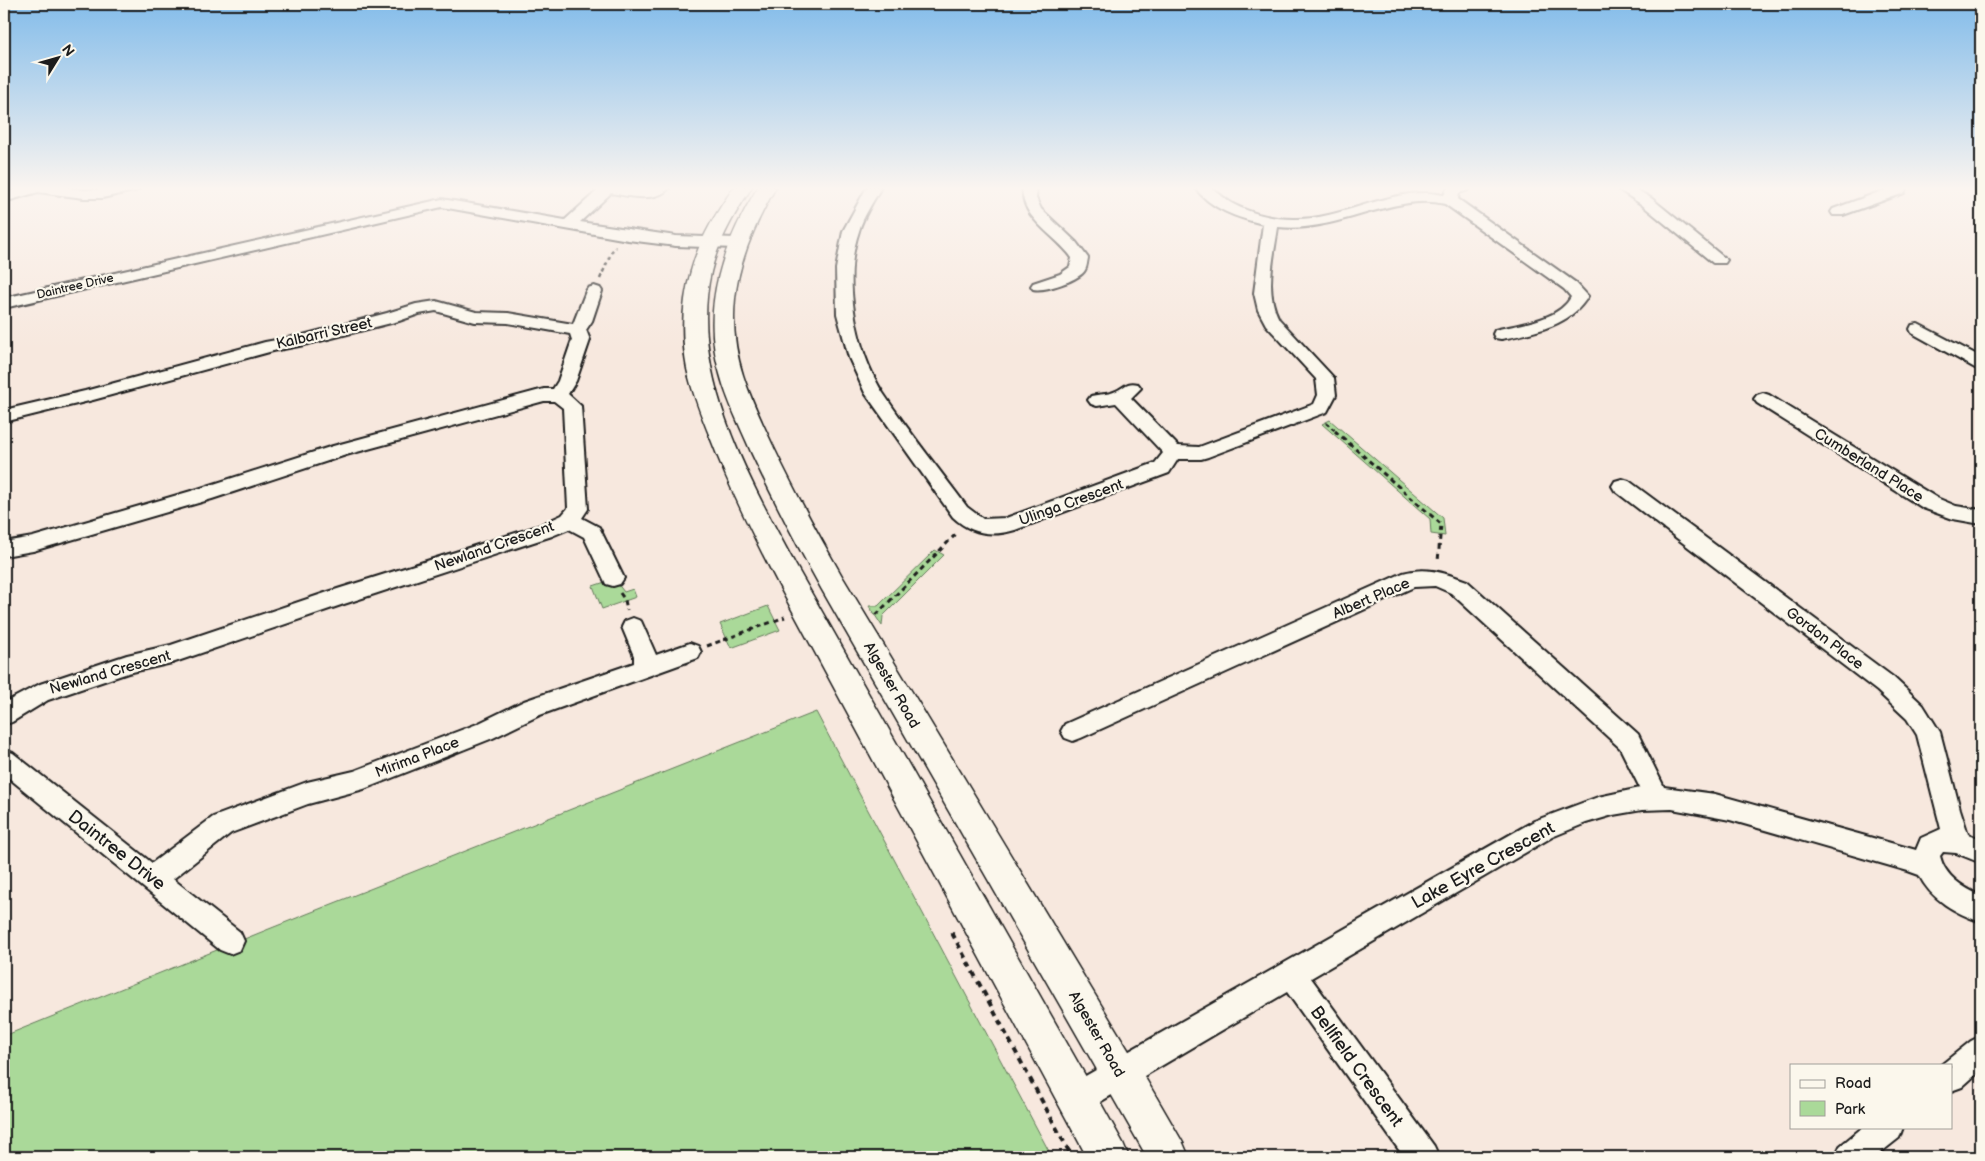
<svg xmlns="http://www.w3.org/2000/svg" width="1985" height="1161" font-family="'Balsamiq Sans',sans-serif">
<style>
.green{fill:#aad999;stroke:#637a5a}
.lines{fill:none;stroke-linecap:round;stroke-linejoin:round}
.street-casing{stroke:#1c1c1c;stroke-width:4}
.secondary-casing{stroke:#1c1c1c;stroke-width:3}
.path-far2{stroke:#1c1c1c;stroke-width:2.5;stroke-dasharray:4 3;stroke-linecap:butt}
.path-far1{stroke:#1c1c1c;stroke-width:3;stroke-dasharray:5 4;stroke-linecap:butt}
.path{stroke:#1c1c1c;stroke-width:4;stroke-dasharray:6 5;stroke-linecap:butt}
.street{fill:#fbf7ec;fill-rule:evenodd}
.secondary{fill:#fbf7ec;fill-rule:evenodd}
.labels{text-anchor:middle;stroke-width:4.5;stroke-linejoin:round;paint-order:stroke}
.far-street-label{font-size:12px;fill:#1c1c1c;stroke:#fbf7ec}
.street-label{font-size:15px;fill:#1c1c1c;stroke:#fbf7ec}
.near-street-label{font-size:18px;fill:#1c1c1c;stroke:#fbf7ec}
</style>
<rect width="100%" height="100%" fill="#f7e8de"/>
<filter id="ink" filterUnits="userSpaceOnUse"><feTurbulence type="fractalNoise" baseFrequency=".02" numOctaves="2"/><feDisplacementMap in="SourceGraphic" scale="10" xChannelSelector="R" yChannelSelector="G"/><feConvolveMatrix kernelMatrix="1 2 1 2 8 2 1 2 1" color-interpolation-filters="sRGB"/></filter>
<g filter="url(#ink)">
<g class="green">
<polygon points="1330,420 1443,518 1445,536 1431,534 1430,519 1322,424"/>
<polygon points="935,550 944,555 883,616 882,626 869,606 878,606"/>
<polygon points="614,579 624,592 633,589 636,597 602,609 593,586"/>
<polygon points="768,606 780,630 731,648 720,624"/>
<polygon points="816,712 1052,1157 4,1157 4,1036 269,929"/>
</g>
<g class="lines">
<defs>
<g id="street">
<polygon points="24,187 63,187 84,190 140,187 138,190 102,198 84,198 38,192 4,202 4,193"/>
<path d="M593 187H670C658 203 627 196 611 193L580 222 676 236 736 238 741 240 744 243 741 246 736 248 676 246 628 240 442 207 4 308V298L442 199 565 220 597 191Z"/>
<path d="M867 187H881C874 201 863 216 859 231 842 280 856 350 883 393 909 432 939 469 967 507L983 519 1006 518 1155 463 1163 453 1116 403 1097 406 1091 404 1088 400 1091 396C1098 394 1109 395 1116 391 1125 387 1127 381 1138 384L1141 388 1131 398 1178 446 1199 447 1314 404 1318 395 1316 379 1266 325 1258 310 1254 293 1263 224C1238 218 1210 209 1195 187 1199 187 1207 185 1210 187 1216 190 1226 201 1235 205 1253 214 1274 219 1294 219 1344 220 1396 184 1444 195L1448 187H1470L1468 190 1459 193 1458 199 1576 283 1588 296C1571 326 1533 333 1501 339L1495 338 1493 334 1495 330C1519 324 1558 321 1571 297L1564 289 1445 204C1394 192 1336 234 1278 227 1274 257 1264 291 1279 319L1334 378 1336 395 1327 412 1208 457 1201 459H1178L1169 473 1015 530C992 537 971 534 953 517L865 393 849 358 837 314 836 269 843 231Z"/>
<path d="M1023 187H1037L1036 198 1041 209 1076 242 1088 258C1087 262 1087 267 1085 270 1080 280 1044 292 1033 289L1031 286 1033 283 1060 274 1070 267 1072 258C1056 235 1019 218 1023 187Z"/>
<polygon points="1615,187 1632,187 1651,198 1727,260 1725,263 1713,263 1641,204"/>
<polygon points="1893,187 1907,187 1904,193 1843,215 1833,215 1831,212 1833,209"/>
<polygon points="594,286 600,288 602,291 592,321 586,330 590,340 576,381 568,394 581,406 588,509 582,518 599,527 624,578 620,584 613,586 606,584 584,537 569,529 552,536 344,604 172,663 128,673 48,700 12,722 4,725 4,703 40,684 127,655 171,645 328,592 538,526 562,515 568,508 563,408 554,401 544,401 346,455 212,499 33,551 4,556 4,542 33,537 198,489 333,446 544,389 553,389 558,381 572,340 570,334 508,323 475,322 436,311 419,314 399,321 304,345 273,351 93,400 4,422 4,410 85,391 265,342 303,335 387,313 416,304 436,301 476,312 508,313 573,324 586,291 588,288"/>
<polygon points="1918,324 1981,357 1981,369 1975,368 1912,333 1910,329 1912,325"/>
<polygon points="1763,393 1769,395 1937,498 1956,506 1981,510 1981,524 1953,519 1923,508 1757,403 1754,399 1757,395"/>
<path d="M1622 479 1629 481 1893 677 1923 705 1940 732 1960 809 1968 834 1981 839V863L1956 853 1943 852 1940 856C1945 877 1963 887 1981 896V922C1956 913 1931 900 1919 875L1908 871 1730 820 1672 809 1642 810 1613 815 1586 823 1552 837 1311 978 1434 1146 1439 1157H1404L1287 992 1088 1109 1077 1113 1066 1109 1062 1098 1066 1087 1534 821 1598 797 1640 788 1620 748 1451 593 1435 586 1414 587 1081 738 1073 741 1065 738 1061 731 1065 724 1403 573C1426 566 1445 573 1467 581L1638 734 1664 787 1715 794 1916 850 1921 838 1941 829 1917 735 1907 719 1877 691 1615 491 1612 486 1615 481Z"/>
<polygon points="633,618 641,621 656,655 690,643 698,646 701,652 698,658 540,715 493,738 364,789 308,804 231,833 173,879 240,932 244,941 240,950 230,954 220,950 4,774 4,750 13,753 152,863 213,817 307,782 354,771 477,724 524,701 634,663 634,656 622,627 625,621"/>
<polygon points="1981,1036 1981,1070 1962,1087 1951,1091 1951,1065 1941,1065 1971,1041"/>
<polygon points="1863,1127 1903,1127 1899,1138 1875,1157 1835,1157 1840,1146"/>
</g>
<g id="secondary">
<path d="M734 187H752C735 213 718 241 711 272 688 372 750 481 796 566L1090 1084 1123 1143 1129 1157H1087L784 595C757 544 731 492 710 437 701 415 692 392 687 369 681 337 682 302 691 271 699 240 716 213 734 187Z"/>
<path d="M758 187H776C742 246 721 306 743 375 751 400 763 424 774 448 795 492 818 534 842 576L1147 1081 1183 1143 1189 1157H1147L822 590C797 545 773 499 751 452 740 426 727 401 720 374 700 307 723 244 758 187Z"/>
</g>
</defs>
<use href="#street" class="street-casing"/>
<use href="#secondary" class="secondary-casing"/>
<g class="path-far2">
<polyline points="600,279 612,251 616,247"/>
<polyline points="1326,423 1337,432"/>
</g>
<g class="path-far1">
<polyline points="1335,431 1441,524 1438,562"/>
<polyline points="620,593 625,600 627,610"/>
<polyline points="876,615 958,532"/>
<polyline points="707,646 785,617"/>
</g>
<polyline class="path" points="952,933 1072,1157"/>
<use href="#street" class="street"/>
<use href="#secondary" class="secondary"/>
</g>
</g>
<linearGradient id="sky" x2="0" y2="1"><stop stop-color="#83bcea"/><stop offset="0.54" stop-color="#fbf5f0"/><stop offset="1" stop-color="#fbf5f0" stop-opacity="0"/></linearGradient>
<rect width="1985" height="349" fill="url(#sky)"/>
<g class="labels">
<g class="far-street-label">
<text transform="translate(75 286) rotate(-13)" y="4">Daintree Drive</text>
</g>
<g class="street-label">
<text transform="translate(324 333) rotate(-13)" y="5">Kalbarri Street</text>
<text transform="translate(1869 465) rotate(32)" y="5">Cumberland Place</text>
<text transform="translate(1071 502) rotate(-20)" y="5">Ulinga Crescent</text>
<text transform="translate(494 546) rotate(-19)" y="5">Newland Crescent</text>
<text transform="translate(1371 598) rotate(-23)" y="5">Albert Place</text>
<text transform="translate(1825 638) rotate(37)" y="5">Gordon Place</text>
<text transform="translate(110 672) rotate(-16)" y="5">Newland Crescent</text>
<text transform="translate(892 685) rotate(60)" y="5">Algester Road</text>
<text transform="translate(417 757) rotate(-21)" y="5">Mirima Place</text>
<text transform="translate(1097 1034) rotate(60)" y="5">Algester Road</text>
</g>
<g class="near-street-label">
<text transform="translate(117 850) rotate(38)" y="6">Daintree Drive</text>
<text transform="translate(1483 865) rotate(-29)" y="6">Lake Eyre Crescent</text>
<text transform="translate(1357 1066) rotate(54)" y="6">Bellfield Crescent</text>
</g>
</g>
<rect width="1985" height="1161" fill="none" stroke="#fbf7ec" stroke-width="20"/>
<rect x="10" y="10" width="1965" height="1141" fill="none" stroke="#1c1c1c" stroke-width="2" filter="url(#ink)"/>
<rect x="1790" y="1064" width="162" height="65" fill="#fbf7ec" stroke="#a29f99"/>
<rect x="1800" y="1080" width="25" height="8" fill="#fbf7ec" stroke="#a29f99"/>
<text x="1835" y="1088" font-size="15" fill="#1c1c1c">Road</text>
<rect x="1800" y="1101" width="25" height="15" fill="#aad999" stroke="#a29f99"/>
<text x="1835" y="1114" font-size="15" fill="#1c1c1c">Park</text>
<g transform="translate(58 58) rotate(53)" stroke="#fbf7ec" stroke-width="4" paint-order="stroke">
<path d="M0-4L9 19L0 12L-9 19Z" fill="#1c1c1c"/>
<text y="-8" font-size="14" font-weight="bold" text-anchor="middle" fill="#1c1c1c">N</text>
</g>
</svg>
